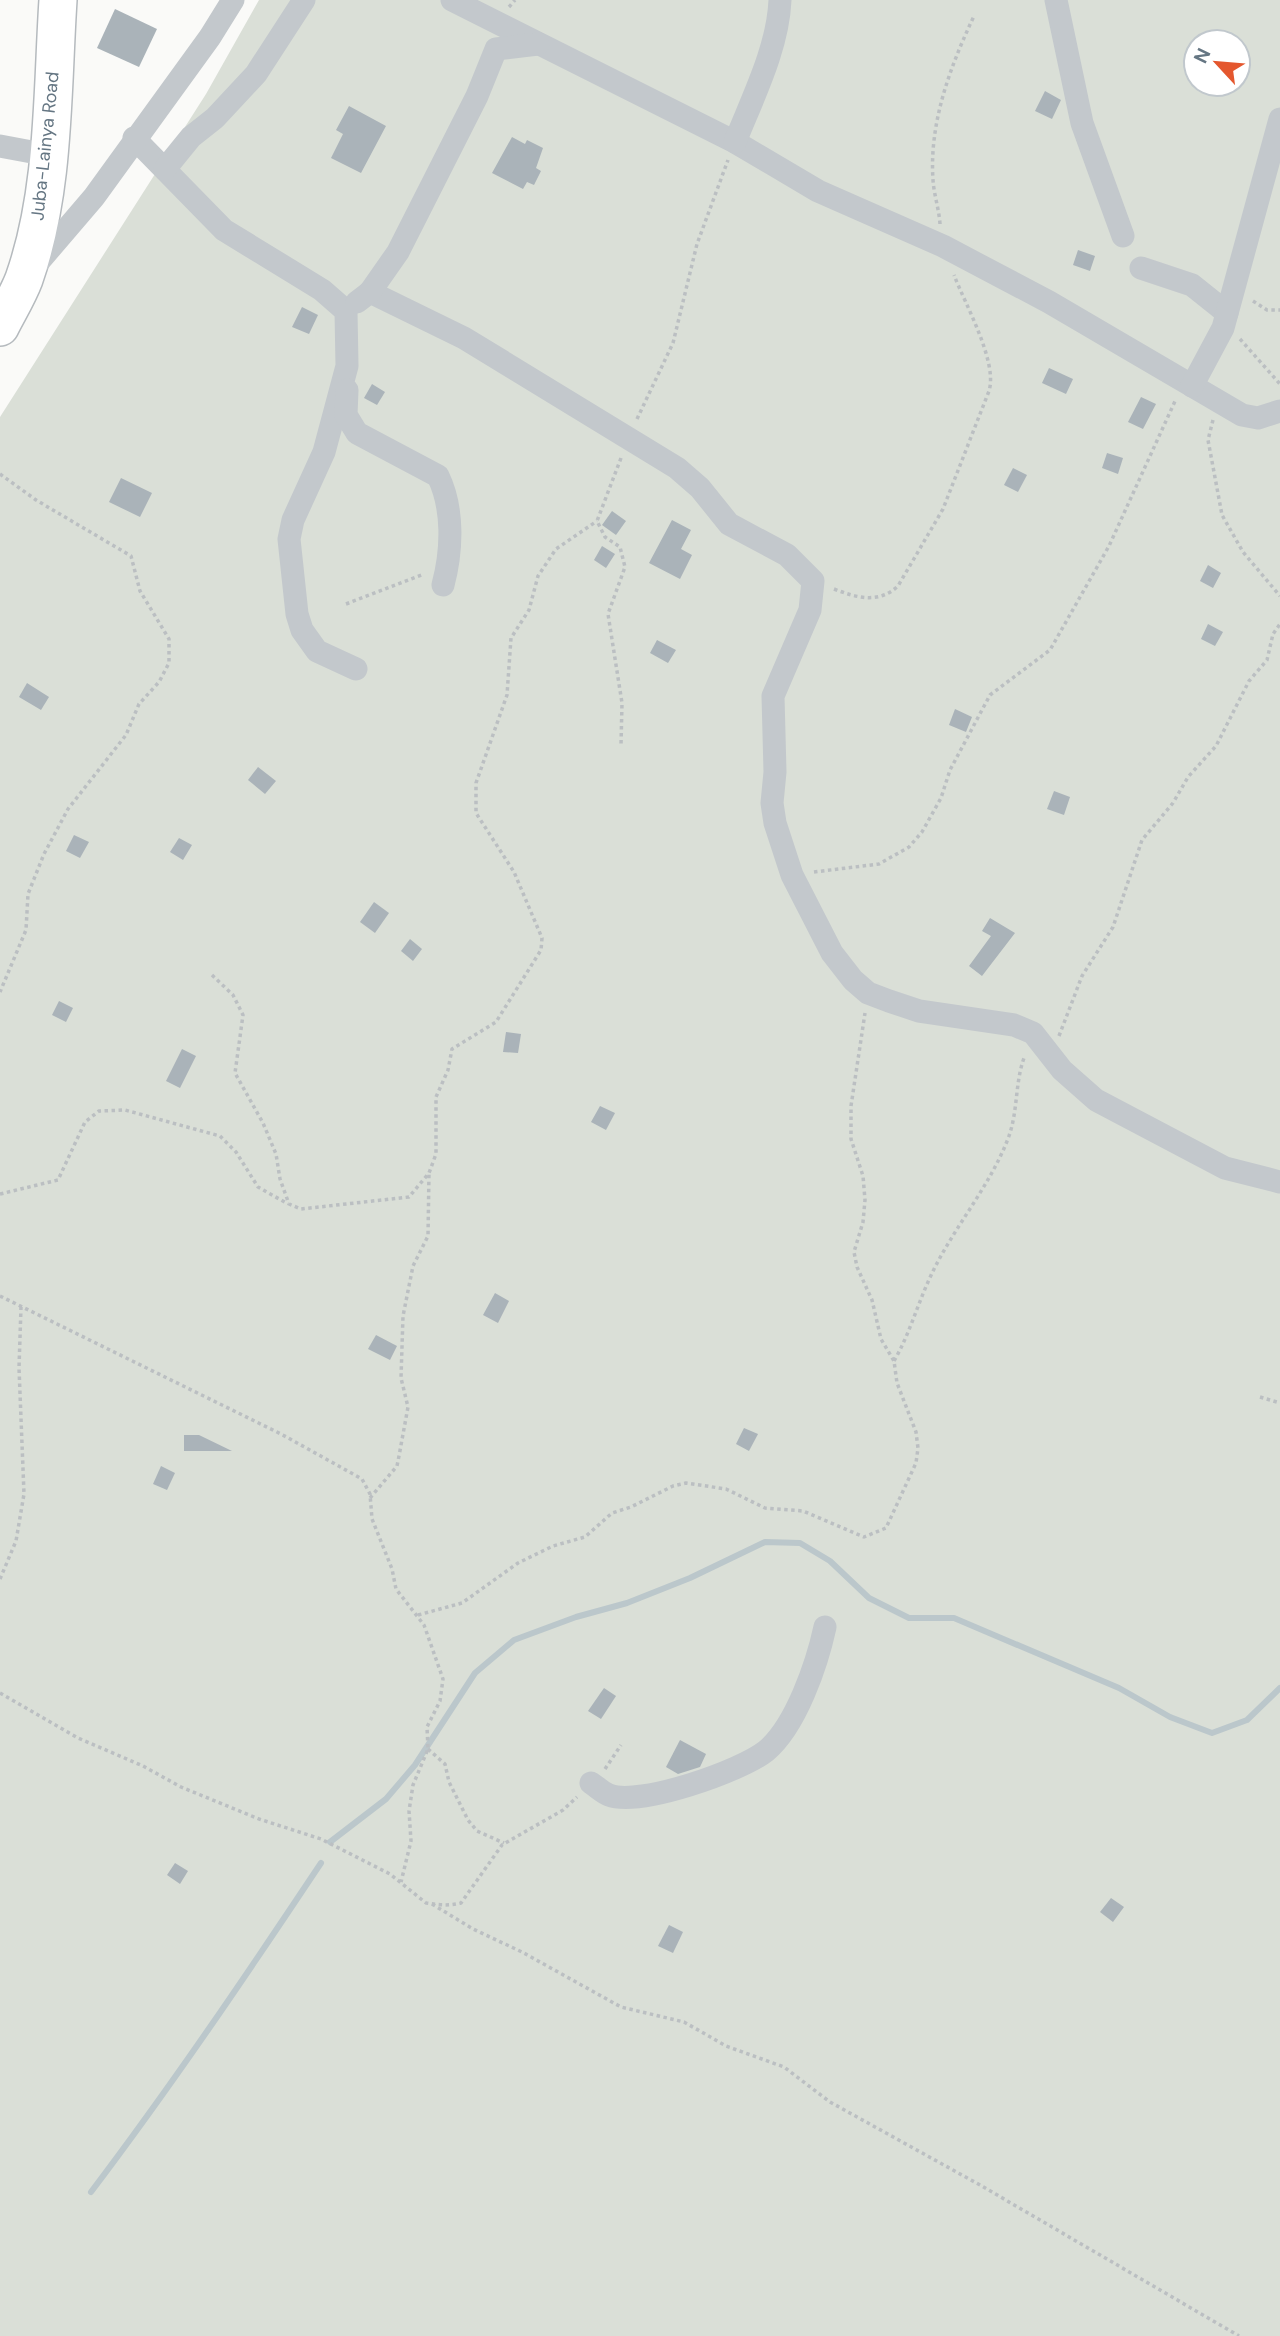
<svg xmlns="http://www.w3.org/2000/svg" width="1280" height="2336" font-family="'DM Sans',sans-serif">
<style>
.green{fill:#dadfd7;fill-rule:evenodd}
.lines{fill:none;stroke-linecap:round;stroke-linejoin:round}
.stream{stroke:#bbc7cb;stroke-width:6}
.building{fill:#aab3b9}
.primary-casing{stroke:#b5babe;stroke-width:40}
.path{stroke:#bbbfc2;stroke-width:3.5;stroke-dasharray:3.5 3.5;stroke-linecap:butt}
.minor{stroke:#c3c8cc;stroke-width:23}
.primary{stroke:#fff;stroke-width:37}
.labels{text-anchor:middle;stroke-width:7;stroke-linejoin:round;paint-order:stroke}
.street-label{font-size:18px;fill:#657683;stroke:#fff}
</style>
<rect width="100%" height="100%" fill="#fafaf8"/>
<path class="green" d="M259 0H1280V2336H0V417L206 94ZM1196 42H1238V84H1196Z"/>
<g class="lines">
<g class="stream">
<polyline points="330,1842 386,1799 415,1765 475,1673 514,1640 576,1617 627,1603 690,1578 765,1542 800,1543 830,1561 869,1598 909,1618 954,1618 1119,1688 1170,1717 1212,1733 1247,1720 1280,1688"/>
<path d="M91 2192C172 2085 247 1974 321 1863"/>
</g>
</g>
<g class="building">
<polygon points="115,9 157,29 139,67 97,48"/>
<polygon points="1045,91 1061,100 1052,119 1035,111"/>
<polygon points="349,106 386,126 361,173 331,158 343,134 336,130"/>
<polygon points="512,137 525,144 527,140 543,148 536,168 541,171 534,185 527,182 523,189 492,173"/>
<polygon points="1078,250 1095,256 1090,271 1073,265"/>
<polygon points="302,307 318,315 309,334 292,327"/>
<polygon points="1049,368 1073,379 1066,394 1042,383"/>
<polygon points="372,384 385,392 377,405 364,398"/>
<polygon points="1141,397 1156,404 1143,429 1128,422"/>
<polygon points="1107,453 1123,458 1118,474 1102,468"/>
<polygon points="1013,468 1027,475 1018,492 1004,485"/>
<polygon points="121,478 152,493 140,517 109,502"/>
<polygon points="612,511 626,521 616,535 602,525"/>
<polygon points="672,520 691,530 681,549 692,555 680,579 649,563"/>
<polygon points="602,546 615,554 606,568 594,560"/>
<polygon points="1208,565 1221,573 1213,588 1200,581"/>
<polygon points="1208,624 1223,632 1215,646 1201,639"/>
<polygon points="657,640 676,650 668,663 650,653"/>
<polygon points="27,683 49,697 41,710 19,697"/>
<polygon points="955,709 972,717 966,732 949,725"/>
<polygon points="258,767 276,781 265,794 248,780"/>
<polygon points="1054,791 1070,797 1064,815 1047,809"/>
<polygon points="74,835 89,842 80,858 66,851"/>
<polygon points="179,838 192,845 183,860 170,852"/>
<polygon points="374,902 389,913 375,933 360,922"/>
<polygon points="990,918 1015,933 982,976 969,966 991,936 982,931"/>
<polygon points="410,939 422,949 413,961 401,951"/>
<polygon points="59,1001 73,1008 66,1022 52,1015"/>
<polygon points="506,1032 521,1034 518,1053 503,1052"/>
<polygon points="182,1049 196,1056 180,1088 166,1081"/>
<polygon points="600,1106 615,1113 606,1130 591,1122"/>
<polygon points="495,1293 509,1301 498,1323 483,1315"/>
<polygon points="376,1335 397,1346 390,1360 368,1349"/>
<polygon points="744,1428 758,1434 749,1451 736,1444"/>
<polygon points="184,1435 199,1435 232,1451 184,1451"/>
<polygon points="161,1466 175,1473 167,1490 153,1484"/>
<polygon points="604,1688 616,1696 601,1719 588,1711"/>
<polygon points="680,1740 706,1754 700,1767 678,1774 666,1767"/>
<polygon points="175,1863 188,1871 180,1884 167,1875"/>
<polygon points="1111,1898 1124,1907 1113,1922 1100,1912"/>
<polygon points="669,1925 683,1932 673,1953 658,1946"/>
</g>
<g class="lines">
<defs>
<path id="primary" d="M0 327C8 311 18 295 24 279 55 191 52 92 58 0"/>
</defs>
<use href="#primary" class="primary-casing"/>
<g class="path">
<polyline points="509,7 515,0"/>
<path d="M940 224C939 209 934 195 933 180 929 123 950 67 974 16"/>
<polyline points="1253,301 1267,310 1280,310"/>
<polyline points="1240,339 1280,384"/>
<polyline points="637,419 673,343 697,244 728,160"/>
<polyline points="1213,420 1208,440 1222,515 1243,552 1280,596"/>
<polyline points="621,458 597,521 605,537 620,547 625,567 608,614 622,703 621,745"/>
<polyline points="0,474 36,500 131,556 140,591 169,639 169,663 159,682 139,704 126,735 68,809 44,854 28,894 26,930 0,992"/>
<path d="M834 589C857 598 879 604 898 586L943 509 989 391C998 362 965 304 954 275"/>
<polyline points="346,604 424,574"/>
<polyline points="814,872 879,864 909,847 922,832 941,798 950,770 990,695 1050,650 1109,546 1176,399"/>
<polyline points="212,975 233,995 243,1015 235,1073 263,1123 276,1154 280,1179 289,1204 301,1209 409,1197 429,1173 436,1154 436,1097 448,1070 452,1049 496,1022 541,950 542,938 514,872 476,813 476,783 507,695 511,638 529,610 538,576 556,549 597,521"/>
<polyline points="1059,1036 1082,976 1113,927 1142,840 1173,803 1188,777 1216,746 1249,681 1267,660 1273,634 1280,624"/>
<polyline points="0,1194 58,1180 85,1122 99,1111 125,1110 220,1136 236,1152 258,1187 288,1204"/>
<polyline points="0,1296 281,1434 362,1479 370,1494 372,1519 392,1569 396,1589 424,1625 443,1679 440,1701 427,1727 428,1749 413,1785 409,1811 411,1841 401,1882"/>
<path d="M894 1361C909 1335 916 1309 928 1282 950 1231 990 1188 1009 1136 1018 1110 1015 1083 1024 1058"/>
<polyline points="1260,1397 1280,1403"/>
<polyline points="370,1498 397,1466 399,1456 408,1407 401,1378 403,1316 413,1266 428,1236 429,1173"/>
<polyline points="0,1579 16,1541 24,1494 19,1368 21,1307"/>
<polyline points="418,1615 462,1603 518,1563 553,1546 585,1537 612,1513 631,1507 673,1486 686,1483 726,1489 765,1508 803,1511 864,1537 886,1528 916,1463 918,1448 916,1432 897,1383 894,1361 881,1339 872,1300 857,1267 854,1252 863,1222 865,1200 863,1176 851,1139 851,1106 865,1013"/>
<path d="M0 1693 78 1738 143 1766 181 1787 259 1819 321 1839 390 1874 426 1903C439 1905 448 1906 461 1903L502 1845 563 1810 577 1797"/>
<polyline points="428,1749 445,1764 449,1782 468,1820 477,1831 504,1843"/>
<polyline points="605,1769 621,1745"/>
<polyline points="432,1904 473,1929 522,1952 621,2007 684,2022 726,2046 784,2067 830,2102 980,2185 1239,2336"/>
</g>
<g class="minor">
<polyline points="452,0 735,142 818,191 943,246 1049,302 1242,415 1258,418 1280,411"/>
<polyline points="1056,0 1082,123 1123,236"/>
<polyline points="134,138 224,230 322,290 346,311 347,366 324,452 293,520 289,539 297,614 302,630 317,651 356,669"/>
<path d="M735 142C753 97 778 48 780 0"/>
<polyline points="0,146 48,155"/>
<polyline points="165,169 191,137 215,118 256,74 304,0"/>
<polyline points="35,266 94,197 210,37 233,0"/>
<polyline points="1141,268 1192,285 1227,313"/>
<polyline points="370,292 464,338 677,468 700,488 729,524 787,555 813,581 810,610 773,696 775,772 772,803 775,823 792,875 832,953 853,980 868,993 889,1001 919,1011 1014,1025 1033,1033 1062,1070 1096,1100 1225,1168 1280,1182"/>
<polyline points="357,302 370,292 398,252 477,96 496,49 538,44"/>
<polyline points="1192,386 1223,328 1280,119"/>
<path d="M347 390 346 415 357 433 438 476C454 509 452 551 443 585"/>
<path d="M591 1783C597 1787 603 1793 609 1795 639 1807 741 1771 766 1751 796 1726 817 1664 825 1627"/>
</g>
<use href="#primary" class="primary"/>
</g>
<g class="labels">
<g class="street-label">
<text transform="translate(45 146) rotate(-84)" y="6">Juba-Lainya Road</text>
</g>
</g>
<g transform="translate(1217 63) rotate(296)"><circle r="33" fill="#ffffff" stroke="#c1c8cd" stroke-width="2"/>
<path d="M0-5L12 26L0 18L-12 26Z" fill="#e4572e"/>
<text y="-10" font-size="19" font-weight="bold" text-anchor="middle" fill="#657683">N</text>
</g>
</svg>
